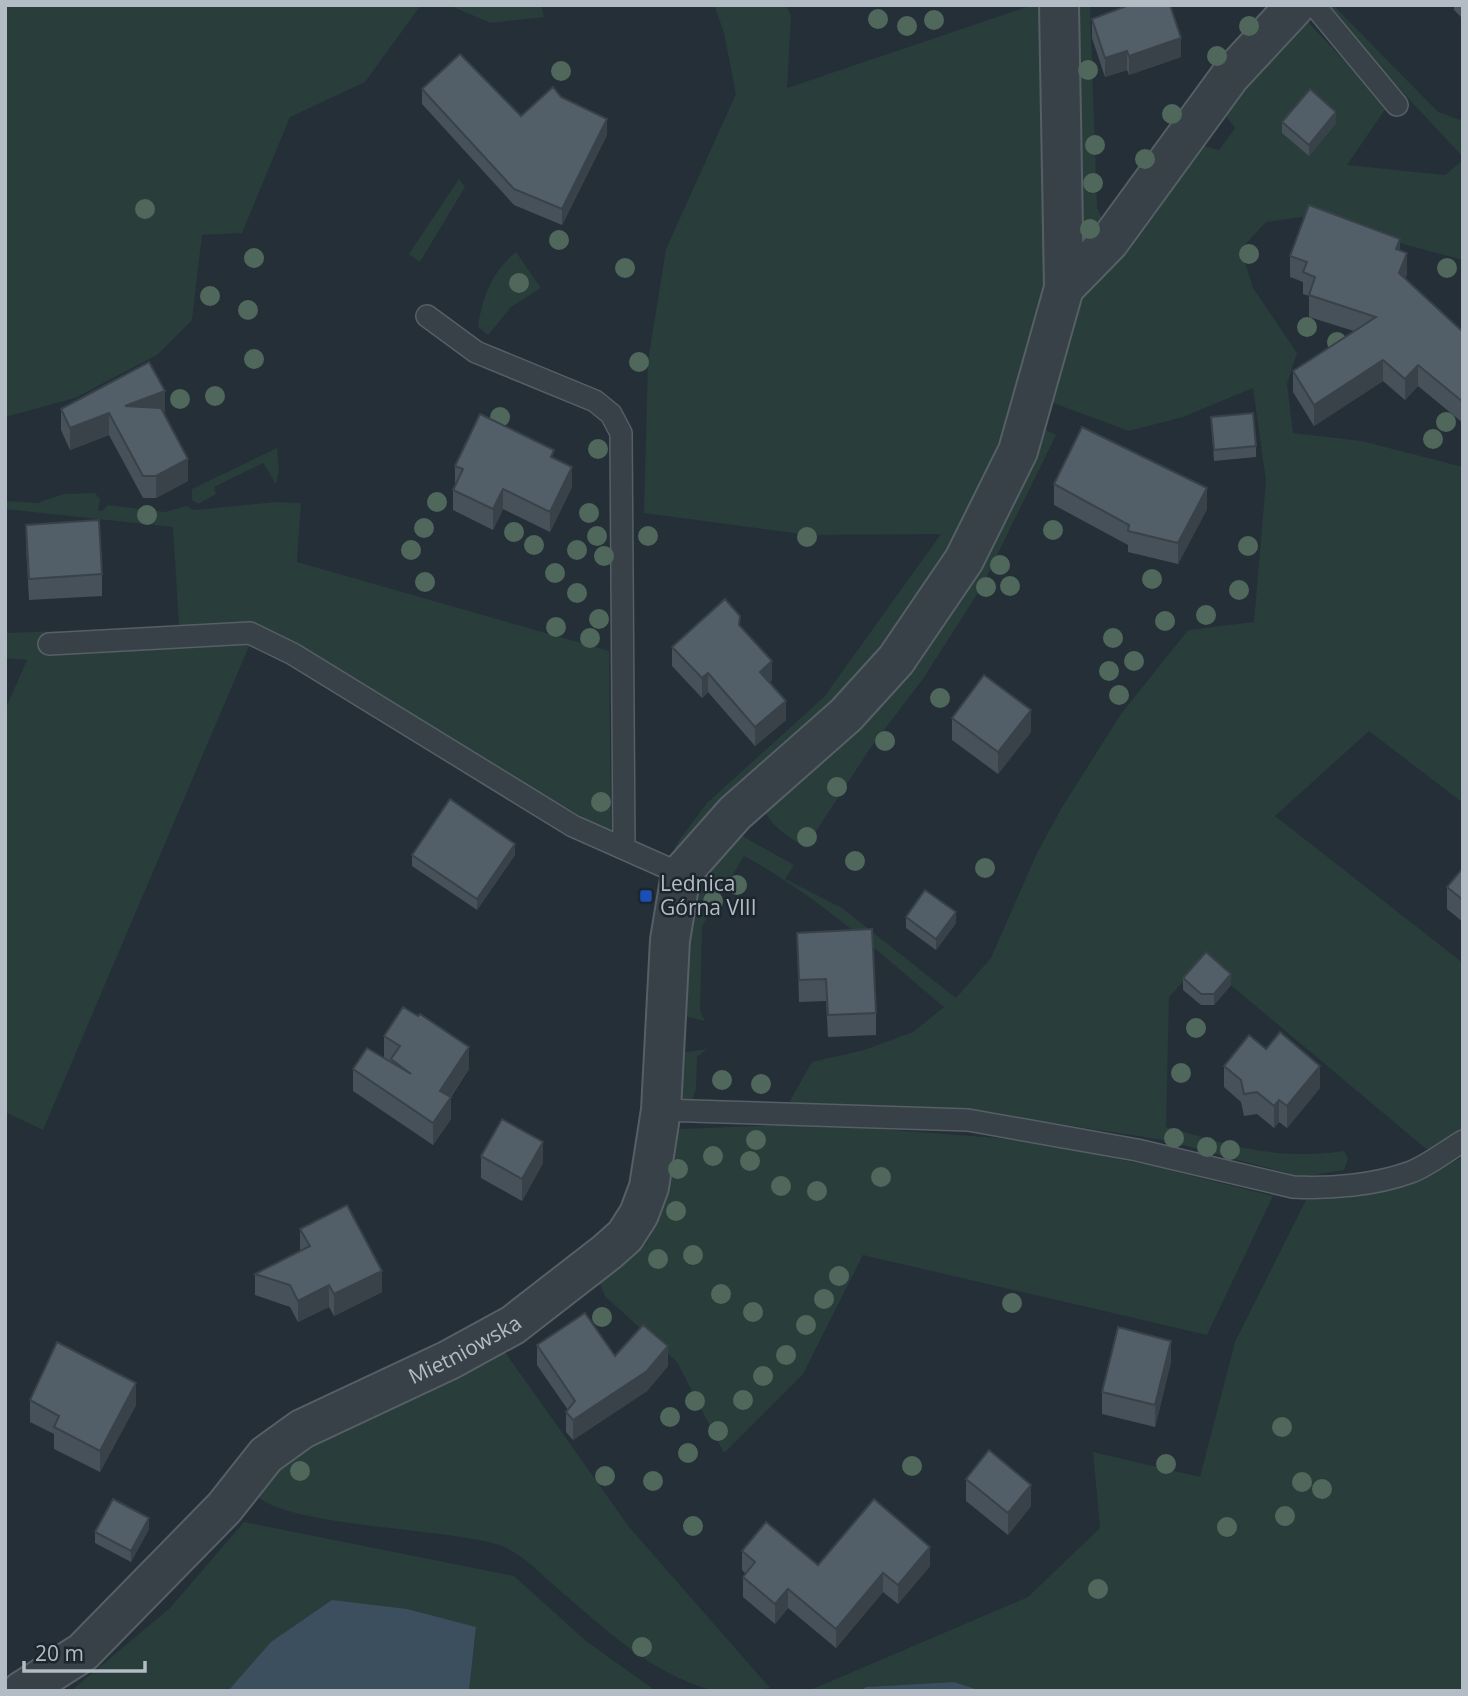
<svg xmlns="http://www.w3.org/2000/svg" width="1468" height="1696" font-family="'Open Sans',sans-serif">
<style>
.green{fill:#293d3b}
.water{fill:#3c4f5f}
.lines{fill:none;stroke-linecap:round;stroke-linejoin:round}
.service-casing{stroke:#565f66;stroke-width:24}
.minor-casing{stroke:#565f66;stroke-width:42}
.service{stroke:#384148;stroke-width:21}
.minor{stroke:#384148;stroke-width:38}
.tree{fill:#50685b}
.wall{fill:#475159}
.shaded-wall{fill:#394249}
.building{fill:#525e68;stroke:#394249;stroke-width:2}
.transit-dot{fill:#1a4fb4;stroke:#1d252d;stroke-width:2.5}
.labels{text-anchor:middle;stroke-width:5;stroke-linejoin:round;paint-order:stroke}
.poi-label{font-size:21px;fill:#b3bcc4;stroke:#1d252d;text-anchor:start}
.street-label{font-size:21px;fill:#b3bcc4;stroke:#1d252d}
</style>
<rect width="100%" height="100%" fill="#252f38"/>
<g class="green">
<polygon points="5,5 421,5 365,82 290,117 242,233 202,235 192,320 157,355 75,398 5,417"/>
<polygon points="449,5 541,5 544,17 490,23"/>
<path d="M714 5H786L791 16 787 88 1033 5H1043L1051 288 1200 145 1219 150 1235 128 1217 104 1307 21 1389 108 1384 111 1347 165 1445 175 1463 160V260L1302 217 1266 222 1241 249 1253 288 1297 353 1287 384 1293 433 1362 441 1463 467V803L1369 731 1275 816 1463 963V1133L1431 1153 1202 961 1169 997 1166 1127C1231 1145 1275 1161 1344 1151L1348 1158 1344 1170 1302 1177 1164 1140 1020 1118 926 1109 786 1108 812 1062 864 1050 913 1032 944 1007C880 953 818 896 744 856L702 926 700 1011 705 1021 677 1014 695 882 737 833 794 865 785 879 842 908 956 998 991 958 1037 853 1061 809 1121 714 1188 630 1254 622 1266 481 1253 388 1183 417 1129 431 1026 393 959 542 879 663 675 852V846L707 803 824 697 941 534 809 535 644 513 648 361 666 249 736 94 724 33Z"/>
<polygon points="1073,5 1090,5 1097,208 1104,222 1199,83 1272,5 1082,261"/>
<polygon points="1328,5 1333,5 1438,112 1463,121 1463,157 1329,13"/>
<polygon points="459,179 465,187 420,262 409,254"/>
<path d="M516 252 541 288 511 307 488 335 478 327C482 298 492 271 516 252Z"/>
<path d="M1040 427 1056 435 981 588 923 679 871 747 805 848C788 835 766 825 763 803L919 664Z"/>
<polygon points="277,448 279,471 276,484 263,463 214,487 216,494 198,504 192,500 192,489"/>
<polygon points="95,493 100,499 98,510 102,511 108,505 165,512 187,506 194,510 277,502 301,503 297,562 609,651 611,833 413,720 258,625 43,1130 5,1112 5,710 27,660 5,658 5,633 179,627 173,527 5,509 5,501 37,503 64,494"/>
<polygon points="707,1049 697,1057 696,1089 690,1105 672,1098 674,1054"/>
<polygon points="812,1124 1025,1140 1152,1166 1273,1196 1207,1335 863,1255 803,1374 724,1453 677,1362 605,1296 598,1279 646,1244 659,1217 667,1139 681,1129"/>
<polygon points="1463,1157 1463,1691 982,1691 954,1682 866,1687 861,1691 808,1691 1028,1597 1100,1528 1093,1452 1200,1477 1235,1342 1306,1200 1417,1181"/>
<path d="M502 1348 629 1527 770 1688C753 1691 729 1694 712 1690 652 1675 603 1627 557 1588 541 1574 522 1554 502 1546 454 1528 277 1527 255 1493L285 1458Z"/>
<polygon points="244,1522 514,1576 586,1641 656,1691 469,1691 476,1627 240,1679 228,1691 71,1691 170,1608"/>
</g>
<g class="water">
<polygon points="332,1600 407,1609 476,1627 469,1691 228,1691 271,1642"/>
<polygon points="954,1682 982,1691 861,1691 866,1687"/>
</g>
<g class="lines">
<defs>
<g id="service">
<polyline points="1314,5 1397,105"/>
<polyline points="427,316 476,352 595,401 611,414 621,433 624,848"/>
<polyline points="49,644 250,633 293,654 573,826 681,874"/>
<path d="M661 1110 968 1120 1137 1150 1293 1187C1330 1189 1376 1185 1411 1172 1429 1165 1446 1151 1463 1141"/>
</g>
<g id="minor">
<polyline points="1064,288 1109,242 1230,76 1296,5"/>
<path id="s1" d="M22 1691 83 1652 224 1508 266 1455 302 1429 449 1360 513 1325 607 1252 625 1236 639 1214 649 1187 661 1110 670 940 681 874 735 813 846 715 896 660 964 560 1018 451 1064 288 1059 5"/>
</g>
</defs>
<use href="#service" class="service-casing"/>
<use href="#minor" class="minor-casing"/>
<use href="#service" class="service"/>
<use href="#minor" class="minor"/>
</g>
<g class="tree">
<circle cx="878" cy="19" r="10"/>
<circle cx="934" cy="20" r="10"/>
<circle cx="907" cy="26" r="10"/>
<circle cx="1249" cy="26" r="10"/>
<circle cx="1217" cy="56" r="10"/>
<circle cx="1088" cy="70" r="10"/>
<circle cx="561" cy="71" r="10"/>
<circle cx="1172" cy="114" r="10"/>
<circle cx="1095" cy="145" r="10"/>
<circle cx="1145" cy="159" r="10"/>
<circle cx="1093" cy="183" r="10"/>
<circle cx="145" cy="209" r="10"/>
<circle cx="1090" cy="229" r="10"/>
<circle cx="559" cy="240" r="10"/>
<circle cx="1249" cy="254" r="10"/>
<circle cx="254" cy="258" r="10"/>
<circle cx="625" cy="268" r="10"/>
<circle cx="1447" cy="268" r="10"/>
<circle cx="519" cy="283" r="10"/>
<circle cx="210" cy="296" r="10"/>
<circle cx="248" cy="310" r="10"/>
<circle cx="1307" cy="327" r="10"/>
<circle cx="1337" cy="342" r="10"/>
<circle cx="254" cy="359" r="10"/>
<circle cx="639" cy="362" r="10"/>
<circle cx="215" cy="396" r="10"/>
<circle cx="180" cy="399" r="10"/>
<circle cx="500" cy="417" r="10"/>
<circle cx="1446" cy="422" r="10"/>
<circle cx="1433" cy="439" r="10"/>
<circle cx="598" cy="449" r="10"/>
<circle cx="437" cy="502" r="10"/>
<circle cx="589" cy="513" r="10"/>
<circle cx="147" cy="515" r="10"/>
<circle cx="424" cy="528" r="10"/>
<circle cx="1053" cy="530" r="10"/>
<circle cx="514" cy="532" r="10"/>
<circle cx="597" cy="536" r="10"/>
<circle cx="648" cy="536" r="10"/>
<circle cx="807" cy="537" r="10"/>
<circle cx="534" cy="545" r="10"/>
<circle cx="1248" cy="546" r="10"/>
<circle cx="411" cy="550" r="10"/>
<circle cx="577" cy="550" r="10"/>
<circle cx="604" cy="556" r="10"/>
<circle cx="1000" cy="565" r="10"/>
<circle cx="555" cy="573" r="10"/>
<circle cx="1152" cy="579" r="10"/>
<circle cx="425" cy="582" r="10"/>
<circle cx="1010" cy="586" r="10"/>
<circle cx="986" cy="587" r="10"/>
<circle cx="1239" cy="590" r="10"/>
<circle cx="577" cy="593" r="10"/>
<circle cx="1206" cy="615" r="10"/>
<circle cx="599" cy="619" r="10"/>
<circle cx="1165" cy="621" r="10"/>
<circle cx="556" cy="627" r="10"/>
<circle cx="590" cy="638" r="10"/>
<circle cx="1113" cy="638" r="10"/>
<circle cx="1134" cy="661" r="10"/>
<circle cx="1109" cy="671" r="10"/>
<circle cx="1119" cy="695" r="10"/>
<circle cx="940" cy="698" r="10"/>
<circle cx="885" cy="741" r="10"/>
<circle cx="837" cy="787" r="10"/>
<circle cx="601" cy="802" r="10"/>
<circle cx="807" cy="837" r="10"/>
<circle cx="855" cy="861" r="10"/>
<circle cx="985" cy="868" r="10"/>
<circle cx="737" cy="885" r="10"/>
<circle cx="713" cy="901" r="10"/>
<circle cx="1196" cy="1028" r="10"/>
<circle cx="1181" cy="1073" r="10"/>
<circle cx="722" cy="1080" r="10"/>
<circle cx="761" cy="1084" r="10"/>
<circle cx="1174" cy="1138" r="10"/>
<circle cx="756" cy="1140" r="10"/>
<circle cx="1207" cy="1147" r="10"/>
<circle cx="1230" cy="1150" r="10"/>
<circle cx="713" cy="1156" r="10"/>
<circle cx="750" cy="1161" r="10"/>
<circle cx="678" cy="1169" r="10"/>
<circle cx="881" cy="1177" r="10"/>
<circle cx="781" cy="1186" r="10"/>
<circle cx="817" cy="1191" r="10"/>
<circle cx="676" cy="1211" r="10"/>
<circle cx="693" cy="1255" r="10"/>
<circle cx="658" cy="1259" r="10"/>
<circle cx="839" cy="1276" r="10"/>
<circle cx="721" cy="1294" r="10"/>
<circle cx="824" cy="1299" r="10"/>
<circle cx="1012" cy="1303" r="10"/>
<circle cx="753" cy="1312" r="10"/>
<circle cx="602" cy="1317" r="10"/>
<circle cx="806" cy="1325" r="10"/>
<circle cx="786" cy="1355" r="10"/>
<circle cx="763" cy="1376" r="10"/>
<circle cx="743" cy="1400" r="10"/>
<circle cx="695" cy="1401" r="10"/>
<circle cx="670" cy="1417" r="10"/>
<circle cx="1282" cy="1427" r="10"/>
<circle cx="718" cy="1431" r="10"/>
<circle cx="688" cy="1453" r="10"/>
<circle cx="1166" cy="1464" r="10"/>
<circle cx="912" cy="1466" r="10"/>
<circle cx="300" cy="1471" r="10"/>
<circle cx="605" cy="1476" r="10"/>
<circle cx="653" cy="1481" r="10"/>
<circle cx="1302" cy="1482" r="10"/>
<circle cx="1322" cy="1489" r="10"/>
<circle cx="1285" cy="1516" r="10"/>
<circle cx="693" cy="1526" r="10"/>
<circle cx="1227" cy="1527" r="10"/>
<circle cx="1098" cy="1589" r="10"/>
<circle cx="642" cy="1647" r="10"/>
</g>
<g class="wall">
<polygon points="1454,5 1463,5 1463,19 1454,10"/>
<polygon points="1092,19 1181,57 1129,75 1127,70 1105,77 1092,38"/>
<polygon points="422,89 521,116 561,97 607,135 562,225 514,205 422,104"/>
<polygon points="1282,122 1336,123 1309,156 1282,133"/>
<polygon points="1400,250 1407,274 1405,279 1463,332 1463,423 1418,386 1405,400 1383,381 1314,426 1293,392 1293,371 1354,331 1309,317 1309,296 1303,294 1303,282 1290,277 1290,256"/>
<polygon points="61,409 165,413 164,413 188,481 156,498 143,498 109,435 70,450 61,430"/>
<polygon points="1211,417 1256,446 1256,457 1214,461"/>
<polygon points="554,459 572,487 550,532 503,509 493,530 453,510 453,490 455,485 455,466"/>
<polygon points="1054,484 1207,509 1178,564 1128,552 1128,545 1054,505"/>
<polygon points="26,525 102,574 102,596 29,600 26,546"/>
<polygon points="672,647 772,680 770,682 786,720 755,746 708,692 702,698 672,666"/>
<polygon points="952,718 1031,732 998,774 952,740"/>
<polygon points="412,855 515,855 477,910 412,866"/>
<polygon points="1463,868 1463,922 1447,909 1447,887"/>
<polygon points="906,917 956,923 936,950 906,928"/>
<polygon points="797,933 876,1013 876,1035 828,1037 826,1001 799,1002"/>
<polygon points="1183,978 1231,985 1214,1005 1201,1005 1183,990"/>
<polygon points="384,1036 469,1069 451,1097 451,1119 433,1145 353,1091 353,1069 384,1058"/>
<polygon points="1266,1049 1320,1088 1287,1128 1279,1122 1274,1128 1257,1114 1244,1116 1241,1102 1224,1087 1224,1066"/>
<polygon points="481,1156 543,1163 522,1201 481,1178"/>
<polygon points="300,1229 382,1292 334,1316 329,1307 298,1322 290,1307 255,1295 255,1274 300,1251"/>
<polygon points="537,1345 615,1356 668,1366 647,1391 573,1440 566,1432 566,1412 568,1410 537,1365"/>
<polygon points="1171,1362 1155,1427 1102,1414 1102,1392"/>
<polygon points="30,1400 136,1405 100,1472 54,1449 54,1434 30,1422"/>
<polygon points="966,1479 1031,1506 1008,1535 966,1501"/>
<polygon points="149,1529 131,1562 95,1543 95,1532"/>
<polygon points="742,1551 818,1565 930,1566 898,1604 883,1592 836,1648 788,1608 775,1624 743,1597 743,1577 746,1574 742,1570"/>
</g>
<g class="shaded-wall">
<polygon points="1181,38 1181,57 1129,75 1129,56"/>
<polygon points="1127,51 1127,70 1105,77 1105,58"/>
<polygon points="1336,112 1336,123 1309,156 1309,145"/>
<polygon points="607,119 607,135 562,225 562,209"/>
<polygon points="1400,239 1400,260 1396,249"/>
<polygon points="1407,253 1407,274 1399,295 1399,273"/>
<polygon points="1383,360 1383,381 1314,426 1314,405"/>
<polygon points="1418,365 1418,386 1405,400 1405,379"/>
<polygon points="165,391 165,413 125,428 125,406"/>
<polygon points="109,413 109,435 70,450 70,428"/>
<polygon points="188,459 188,481 156,498 156,476"/>
<polygon points="572,467 572,487 550,532 550,512"/>
<polygon points="1207,488 1207,509 1178,564 1178,543"/>
<polygon points="503,489 503,509 493,530 493,509"/>
<polygon points="772,661 772,680 760,691 760,672"/>
<polygon points="708,673 708,692 702,698 702,678"/>
<polygon points="786,701 786,720 755,746 755,727"/>
<polygon points="1031,710 1031,732 998,774 998,752"/>
<polygon points="515,844 515,855 477,910 477,899"/>
<polygon points="956,912 956,923 936,950 936,939"/>
<polygon points="1231,974 1231,985 1214,1005 1214,994"/>
<polygon points="469,1047 469,1069 440,1112 440,1091"/>
<polygon points="1320,1066 1320,1088 1287,1128 1287,1106"/>
<polygon points="451,1097 451,1119 433,1145 433,1123"/>
<polygon points="1279,1100 1279,1122 1274,1128 1274,1106"/>
<polygon points="543,1142 543,1163 522,1201 522,1179"/>
<polygon points="382,1271 382,1292 334,1316 334,1294"/>
<polygon points="329,1285 329,1307 298,1322 298,1301"/>
<polygon points="1171,1341 1171,1362 1155,1427 1155,1405"/>
<polygon points="668,1346 668,1366 647,1391 573,1440 573,1420"/>
<polygon points="136,1383 136,1405 100,1472 100,1451"/>
<polygon points="1031,1485 1031,1506 1008,1535 1008,1513"/>
<polygon points="149,1518 149,1529 131,1562 131,1551"/>
<polygon points="930,1547 930,1566 898,1604 898,1585"/>
<polygon points="883,1573 883,1592 836,1648 836,1629"/>
<polygon points="788,1589 788,1608 775,1624 775,1604"/>
</g>
<g class="building">
<polygon points="1129,5 1170,5 1181,38 1129,56 1127,51 1105,58 1092,19"/>
<polygon points="460,54 521,116 553,87 561,97 607,119 562,209 514,189 422,89"/>
<polygon points="1310,89 1336,112 1309,145 1282,122"/>
<polygon points="1309,205 1400,239 1396,249 1407,253 1399,273 1463,332 1463,402 1418,365 1405,379 1383,360 1314,405 1293,371 1376,317 1309,295 1315,277 1303,272 1307,262 1290,256"/>
<polygon points="149,362 165,391 125,406 161,408 188,459 156,476 143,476 109,413 70,428 61,409"/>
<polygon points="1253,413 1256,446 1214,450 1211,417"/>
<polygon points="480,414 554,450 551,457 572,467 550,512 503,489 493,509 453,490 463,469 455,466"/>
<polygon points="1082,427 1207,488 1178,543 1128,531 1129,525 1054,484"/>
<polygon points="99,520 102,574 29,579 26,525"/>
<polygon points="725,599 740,616 739,625 772,661 760,672 786,701 755,727 708,673 702,678 672,647"/>
<polygon points="984,675 1031,710 998,752 952,718"/>
<polygon points="450,799 515,844 477,899 412,855"/>
<polygon points="1463,868 1463,900 1447,887"/>
<polygon points="925,890 956,912 936,939 906,917"/>
<polygon points="872,929 876,1013 828,1015 826,979 799,980 797,933"/>
<polygon points="1206,952 1231,974 1214,994 1201,994 1183,978"/>
<polygon points="403,1007 418,1016 420,1014 469,1047 440,1091 451,1097 433,1123 353,1069 367,1048 411,1074 391,1059 400,1046 384,1036"/>
<polygon points="1280,1032 1320,1066 1287,1106 1279,1100 1274,1106 1257,1092 1244,1094 1241,1080 1224,1066 1249,1035 1266,1049"/>
<polygon points="502,1119 543,1142 522,1179 481,1156"/>
<polygon points="347,1205 382,1271 334,1294 329,1285 298,1301 290,1285 255,1274 310,1246 300,1229"/>
<polygon points="585,1313 615,1356 643,1325 668,1346 647,1371 573,1420 566,1412 575,1401 537,1345"/>
<polygon points="1118,1327 1171,1341 1155,1405 1102,1392"/>
<polygon points="57,1342 136,1383 100,1451 54,1427 59,1416 30,1400"/>
<polygon points="989,1450 1031,1485 1008,1513 966,1479"/>
<polygon points="113,1499 149,1518 131,1551 95,1532"/>
<polygon points="874,1499 930,1547 898,1585 883,1573 836,1629 788,1589 775,1604 743,1577 755,1562 742,1551 766,1522 818,1565"/>
</g>
<rect class="transit-dot" x="639" y="889" width="14" height="14" rx="3.5"/>
<g class="labels">
<g class="poi-label">
<text x="660" y="891">Lednica<tspan x="660" dy="24">Górna VIII</tspan></text>
</g>
<g class="street-label">
<text dy="7" stroke="none"><textPath href="#s1" startOffset="567">Mietniowska</textPath></text>
</g>
</g>
<rect width="1468" height="1696" fill="none" stroke="#b3bcc4" stroke-width="14"/>
<path d="M24 1661v10h121v-10" fill="none" stroke="#b3bcc4" stroke-width="3.5"/>
<text x="35" y="1661" font-size="21" fill="#b3bcc4" stroke="#1d252d" stroke-width="5" paint-order="stroke">20 m</text>
</svg>
